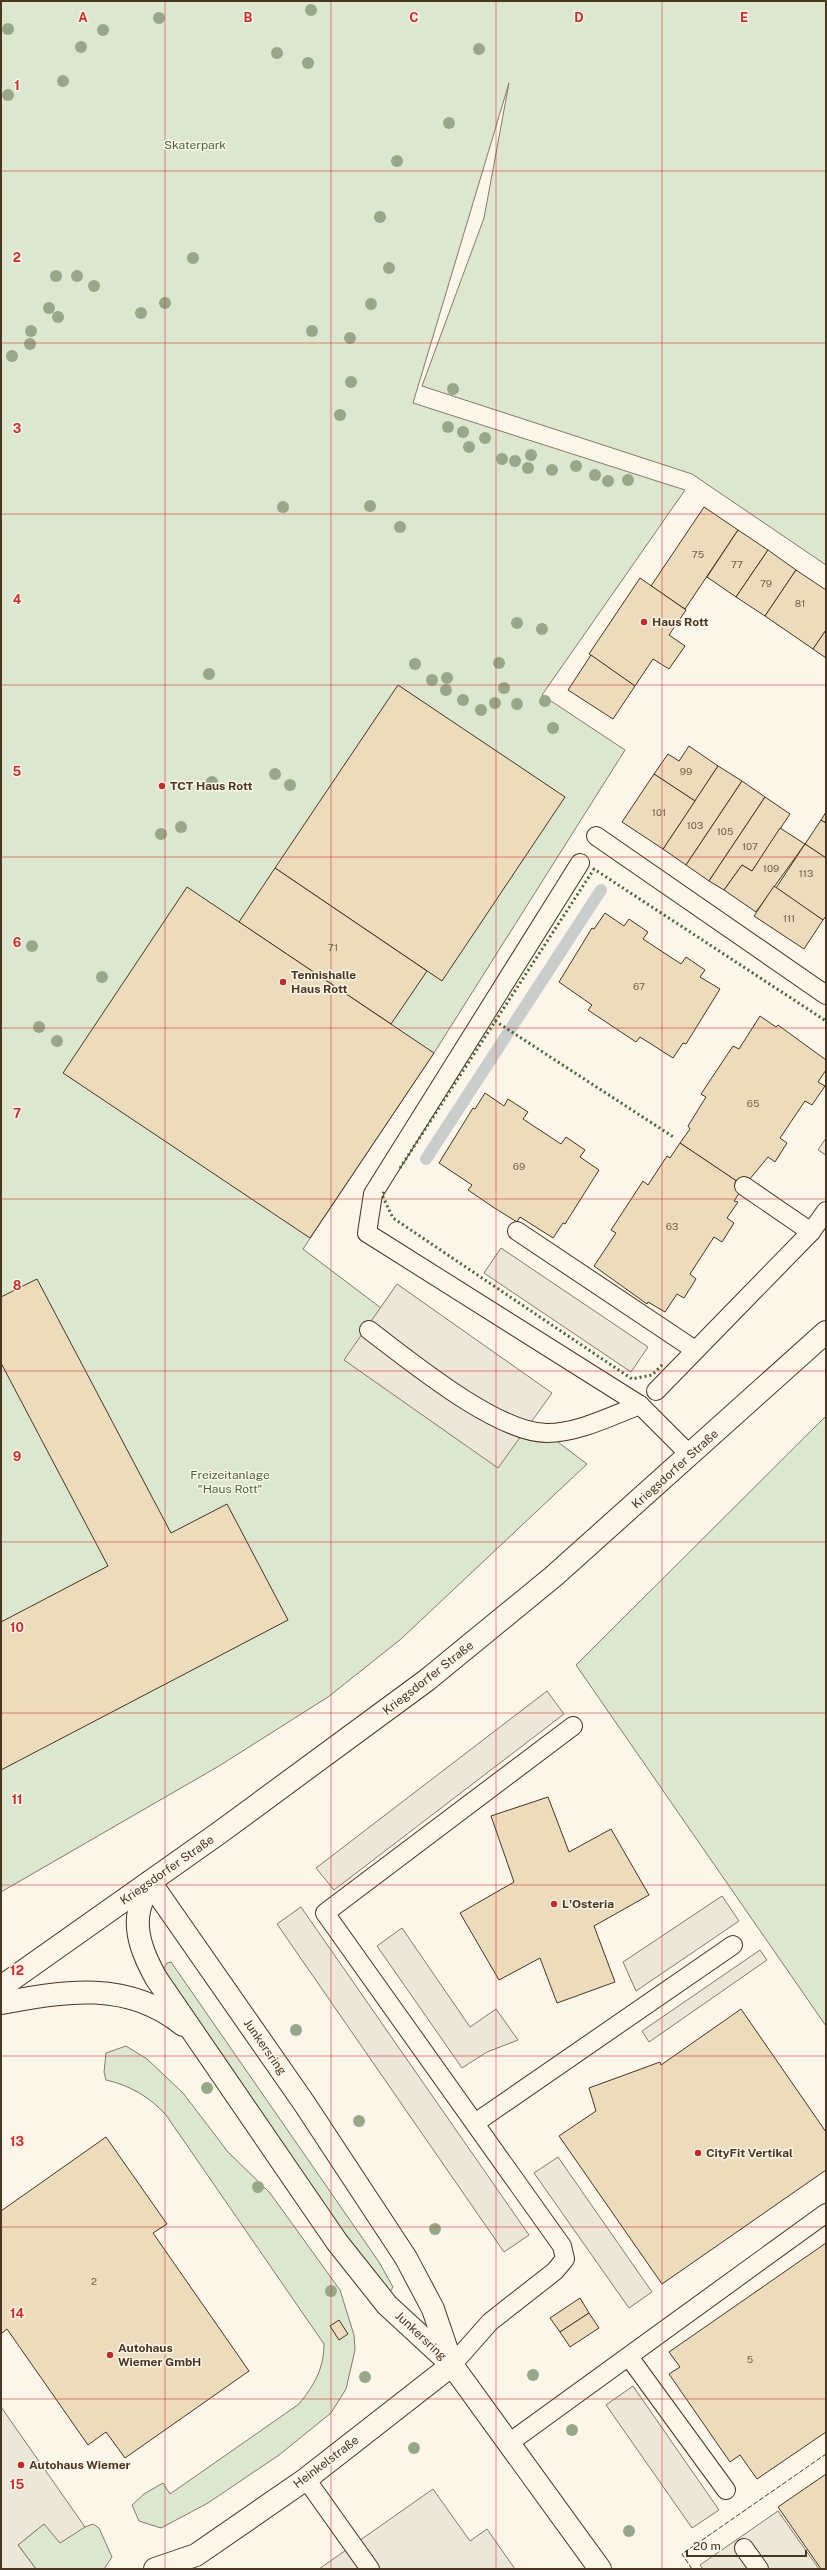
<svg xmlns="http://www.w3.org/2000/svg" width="827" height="2570" font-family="'Public Sans',sans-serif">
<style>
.green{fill:#dce7d0;stroke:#887966}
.parking{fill:#ede7d9;stroke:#887966}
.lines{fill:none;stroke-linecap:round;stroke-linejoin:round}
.stream{stroke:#c9cecd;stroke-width:12}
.building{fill:#ecdcbc;stroke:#4a3520}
.service-casing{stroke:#4a3520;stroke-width:20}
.minor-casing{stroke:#4a3520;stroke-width:24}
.secondary-casing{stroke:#4a3520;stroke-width:24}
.service{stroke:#fbf6e9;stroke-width:18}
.minor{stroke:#fbf6e9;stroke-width:22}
.secondary{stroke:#fbf6e9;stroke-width:22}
.hedge{stroke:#436837;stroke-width:3;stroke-dasharray:2 3;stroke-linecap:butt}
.fence{stroke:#4a3520;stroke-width:1;stroke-dasharray:5 2;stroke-linecap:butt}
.tree{fill:#96a887}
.grid{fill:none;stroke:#d62828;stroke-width:1;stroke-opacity:0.55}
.poi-dot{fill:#c62828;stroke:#fbf6e9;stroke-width:1.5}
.labels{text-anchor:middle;stroke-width:3;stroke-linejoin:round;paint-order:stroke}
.number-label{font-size:10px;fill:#725f47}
.park-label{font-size:12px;fill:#436837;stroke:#fbf6e9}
.poi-label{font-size:12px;font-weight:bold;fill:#4a3520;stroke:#fbf6e9;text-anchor:start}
.street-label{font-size:12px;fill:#4a3520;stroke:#fbf6e9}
.grid-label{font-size:13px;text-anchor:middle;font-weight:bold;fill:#d62828;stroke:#fbf6e9;stroke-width:3;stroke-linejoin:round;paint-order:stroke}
</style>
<rect width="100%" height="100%" fill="#fbf6e9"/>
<g class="green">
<polygon points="1,1 826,1 826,565 692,474 422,386 484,218 509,83 413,403 685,490 542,695 625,750 434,1053 303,1249 587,1464 401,1639 328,1697 219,1766 1,1892"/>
<polygon points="826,1416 826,2026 576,1665"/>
<polygon points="171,1962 379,2262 393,2287 390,2292 373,2275 169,1977 164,1968 167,1963"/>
<path d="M126 2046 147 2059 183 2093 228 2152 270 2193 340 2290 354 2335 355 2350 346 2389 331 2413 279 2455 208 2503 161 2528 139 2521 132 2505 144 2494 163 2483 170 2494 299 2404C314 2385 324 2369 324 2344L166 2115C150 2097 129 2085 106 2080L104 2072 106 2053Z"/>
<polygon points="45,2523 85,2527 93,2524 99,2528 112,2557 104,2569 36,2569 18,2545"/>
</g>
<g class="parking">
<polygon points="826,1138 826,1155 818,1150"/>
<polygon points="501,1248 648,1347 631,1372 484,1273"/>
<polygon points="397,1284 552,1393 498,1468 344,1360"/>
<polygon points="547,1691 564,1714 334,1890 316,1868"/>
<polygon points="722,1896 739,1921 636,1991 623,1962"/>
<polygon points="301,1907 529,2235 504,2252 277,1924"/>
<polygon points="402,1928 470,2027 496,2009 518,2040 487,2052 462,2068 377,1946"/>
<polygon points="760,1950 767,1960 649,2042 642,2031"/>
<polygon points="558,2157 652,2292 629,2308 534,2173"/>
<polygon points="633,2386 719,2510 692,2528 606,2405"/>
<polygon points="1,2407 85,2527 60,2543 44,2524 18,2545 36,2569 1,2569"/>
<polygon points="433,2489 470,2541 487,2529 515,2569 319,2569"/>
<polygon points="778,2511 819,2569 703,2569 700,2565"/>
</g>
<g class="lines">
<polyline class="stream" points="426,1159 601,890"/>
</g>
<g class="building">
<polygon points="704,507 738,530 685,609 651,586"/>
<polygon points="738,530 768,550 736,597 707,577"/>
<polygon points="768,550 796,570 765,616 736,597"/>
<polygon points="796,570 826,590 826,630 813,649 765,616"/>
<polygon points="640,578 686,610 669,635 685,646 669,669 653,659 635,686 589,654"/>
<polygon points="826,630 826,658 813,649"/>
<polygon points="591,655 635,686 613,719 568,690"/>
<polygon points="398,685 565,797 442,981 275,868"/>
<polygon points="689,746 718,766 695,801 654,774 668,754 679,761"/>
<polygon points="718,766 742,781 686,865 663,849"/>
<polygon points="654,774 695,801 663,849 622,822"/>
<polygon points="742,781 765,797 709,881 686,865"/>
<polygon points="765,797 790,814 752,871 742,865 724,890 709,881"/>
<polygon points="826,812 826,823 821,820"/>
<polygon points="821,820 826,823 826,858 805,844"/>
<polygon points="780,828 805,844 756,912 724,890 742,865 752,871"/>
<polygon points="805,844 826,858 826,916 823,920 776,888"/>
<polygon points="275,868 427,971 391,1024 239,922"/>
<polygon points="774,886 823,920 804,949 754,916"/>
<polygon points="187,887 434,1053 310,1238 63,1073"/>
<polygon points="605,913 624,926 629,919 648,932 643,939 681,964 686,957 705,970 700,977 720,989 686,1044 683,1043 673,1058 640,1037 636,1042 588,1010 592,1005 559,982 592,928 594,929"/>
<polygon points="760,1016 776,1027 778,1025 826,1060 826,1070 818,1082 825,1086 812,1105 805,1101 780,1138 787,1143 775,1162 768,1157 744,1186 680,1143 690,1129 688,1126 706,1097 701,1094 733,1046 739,1049"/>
<polygon points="485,1093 504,1106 508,1099 528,1112 523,1119 561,1144 566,1137 585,1150 580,1157 599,1170 565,1224 563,1223 553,1238 520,1217 517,1222 493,1207 468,1190 472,1185 439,1163 473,1108 475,1109"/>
<polygon points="680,1143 744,1186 734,1201 738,1202 727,1218 734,1223 722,1242 714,1237 690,1274 696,1279 684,1298 677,1294 665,1312 648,1302 647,1304 594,1266 616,1233 611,1230 643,1181 648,1185 667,1156 670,1158"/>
<polygon points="37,1279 171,1533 227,1504 288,1620 1,1770 1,1622 108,1566 1,1363 1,1297"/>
<polygon points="548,1797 569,1852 611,1829 649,1895 594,1926 615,1982 557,2003 540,1958 499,1980 460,1913 514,1882 491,1816"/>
<polygon points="741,2009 826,2132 826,2170 662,2284 559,2136 596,2111 589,2088 660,2062 661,2065"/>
<polygon points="106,2137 167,2224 153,2233 249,2371 125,2458 106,2432 88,2445 7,2329 1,2334 1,2211"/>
<polygon points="826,2243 826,2432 757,2479 740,2455 730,2462 669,2374 680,2367 669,2352"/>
<polygon points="580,2298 589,2313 560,2332 550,2318"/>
<polygon points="589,2313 599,2328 570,2347 560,2332"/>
<polygon points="339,2320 348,2334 339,2340 330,2326"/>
<polygon points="826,2474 826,2569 821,2569 778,2507"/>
</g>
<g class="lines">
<defs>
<g id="service">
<polyline points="596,836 826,995"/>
<polyline points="580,863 373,1194 367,1233 640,1405 690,1455"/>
<polyline points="744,1186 811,1232"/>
<polyline points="517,1231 695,1350"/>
<path d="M369 1330C410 1361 497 1433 547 1433 578 1433 611 1416 640 1405"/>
<polyline points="656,1391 811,1232 826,1211"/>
<polyline points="475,2123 733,1945"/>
<polyline points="629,2357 726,2490"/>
<polyline points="452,2365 490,2322 555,2271 565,2259 562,2246 325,1913 573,1726"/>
<polyline points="509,2443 826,2213"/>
<polyline points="306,2479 370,2569"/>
<polyline points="744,2548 759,2569"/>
</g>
<g id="minor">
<path d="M150 1882C146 1891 141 1901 139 1911 134 1934 145 1958 156 1978L337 2242 387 2305 452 2365 600 2569"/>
<polyline points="150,1882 304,2103 406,2258 433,2309 451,2362"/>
<path d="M1 2003C66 1991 127 1980 183 2025"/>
<polyline points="155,2569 196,2555 306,2479 452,2365"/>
</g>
<polyline id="secondary" points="1,1987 219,1833 427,1680 554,1576 826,1332"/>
</defs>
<use href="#service" class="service-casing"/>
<use href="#minor" class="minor-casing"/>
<use href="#secondary" class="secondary-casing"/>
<use href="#service" class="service"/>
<use href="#minor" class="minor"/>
<use href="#secondary" class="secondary"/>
<g class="hedge">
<polyline points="495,1021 675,1138"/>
<polyline points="400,1168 594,869 826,1021"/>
<polyline points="384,1192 382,1195 393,1218 632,1379 652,1375 664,1363"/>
</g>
<polyline class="fence" points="692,2569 682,2554 826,2454"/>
</g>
<g class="tree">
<circle cx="311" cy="10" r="6"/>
<circle cx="159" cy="18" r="6"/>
<circle cx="8" cy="29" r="6"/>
<circle cx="103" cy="30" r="6"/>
<circle cx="81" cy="47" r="6"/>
<circle cx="479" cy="49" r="6"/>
<circle cx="277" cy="53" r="6"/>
<circle cx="308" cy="63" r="6"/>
<circle cx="63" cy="81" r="6"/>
<circle cx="8" cy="95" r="6"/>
<circle cx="449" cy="123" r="6"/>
<circle cx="397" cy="161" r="6"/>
<circle cx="380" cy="217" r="6"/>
<circle cx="193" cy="258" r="6"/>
<circle cx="389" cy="268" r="6"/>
<circle cx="56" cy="276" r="6"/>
<circle cx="77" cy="276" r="6"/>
<circle cx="94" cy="286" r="6"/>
<circle cx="165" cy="303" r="6"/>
<circle cx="371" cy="304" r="6"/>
<circle cx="49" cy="308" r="6"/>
<circle cx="141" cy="313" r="6"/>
<circle cx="58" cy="317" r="6"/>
<circle cx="31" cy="331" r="6"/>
<circle cx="312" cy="331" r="6"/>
<circle cx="350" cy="338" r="6"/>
<circle cx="30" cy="344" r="6"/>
<circle cx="12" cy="356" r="6"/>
<circle cx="351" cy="382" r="6"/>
<circle cx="453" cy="389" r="6"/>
<circle cx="340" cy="415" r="6"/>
<circle cx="448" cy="427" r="6"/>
<circle cx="463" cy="432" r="6"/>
<circle cx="485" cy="438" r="6"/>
<circle cx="469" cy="447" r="6"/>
<circle cx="531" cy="455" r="6"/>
<circle cx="502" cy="459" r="6"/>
<circle cx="515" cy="461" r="6"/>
<circle cx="576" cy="466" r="6"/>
<circle cx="528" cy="468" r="6"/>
<circle cx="552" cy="470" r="6"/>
<circle cx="595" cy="475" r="6"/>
<circle cx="628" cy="480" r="6"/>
<circle cx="608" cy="481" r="6"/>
<circle cx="370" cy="506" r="6"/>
<circle cx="283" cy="507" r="6"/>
<circle cx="400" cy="527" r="6"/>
<circle cx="517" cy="623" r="6"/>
<circle cx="542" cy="629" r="6"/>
<circle cx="499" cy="663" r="6"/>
<circle cx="415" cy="664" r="6"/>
<circle cx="209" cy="674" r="6"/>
<circle cx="447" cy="678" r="6"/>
<circle cx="432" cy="680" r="6"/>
<circle cx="504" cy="688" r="6"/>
<circle cx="446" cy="690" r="6"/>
<circle cx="463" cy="700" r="6"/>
<circle cx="545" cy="701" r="6"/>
<circle cx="495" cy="703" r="6"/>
<circle cx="517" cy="704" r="6"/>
<circle cx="481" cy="710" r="6"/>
<circle cx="553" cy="728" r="6"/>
<circle cx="275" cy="774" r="6"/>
<circle cx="212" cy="782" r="6"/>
<circle cx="290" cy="785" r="6"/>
<circle cx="181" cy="827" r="6"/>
<circle cx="161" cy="834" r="6"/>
<circle cx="32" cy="946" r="6"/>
<circle cx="102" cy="977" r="6"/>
<circle cx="39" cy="1027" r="6"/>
<circle cx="57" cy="1041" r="6"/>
<circle cx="296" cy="2030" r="6"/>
<circle cx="207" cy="2088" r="6"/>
<circle cx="359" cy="2121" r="6"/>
<circle cx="258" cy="2187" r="6"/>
<circle cx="435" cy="2229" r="6"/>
<circle cx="331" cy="2291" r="6"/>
<circle cx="533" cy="2375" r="6"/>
<circle cx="365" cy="2377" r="6"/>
<circle cx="572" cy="2430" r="6"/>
<circle cx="414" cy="2448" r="6"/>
<circle cx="629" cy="2531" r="6"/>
</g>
<path class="grid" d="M165 1V2569M331 1V2569M496 1V2569M662 1V2569M1 171H826M1 343H826M1 514H826M1 685H826M1 857H826M1 1028H826M1 1199H826M1 1371H826M1 1542H826M1 1713H826M1 1885H826M1 2056H826M1 2227H826M1 2399H826"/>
<g class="poi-dot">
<circle cx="644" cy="622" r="4"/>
<circle cx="162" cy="786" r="4"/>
<circle cx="283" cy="982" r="4"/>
<circle cx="554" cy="1904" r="4"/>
<circle cx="698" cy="2153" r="4"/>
<circle cx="110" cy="2355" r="4"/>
<circle cx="21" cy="2465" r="4"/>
</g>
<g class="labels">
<g class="number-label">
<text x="698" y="558">75</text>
<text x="737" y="568">77</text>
<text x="766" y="587">79</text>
<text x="800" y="607">81</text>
<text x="686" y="775">99</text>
<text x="659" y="816">101</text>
<text x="695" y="829">103</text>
<text x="725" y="835">105</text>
<text x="750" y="850">107</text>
<text x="771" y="872">109</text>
<text x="806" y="877">113</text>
<text x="789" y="922">111</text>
<text x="333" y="951">71</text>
<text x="639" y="990">67</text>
<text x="753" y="1107">65</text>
<text x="519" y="1170">69</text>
<text x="672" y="1230">63</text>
<text x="94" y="2285">2</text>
<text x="750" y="2363">5</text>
</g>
<g class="park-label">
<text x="195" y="149">Skaterpark</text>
<text x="230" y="1479">Freizeitanlage<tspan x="230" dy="14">"Haus Rott"</tspan></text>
</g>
<g class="poi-label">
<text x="652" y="626">Haus Rott</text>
<text x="170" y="790">TCT Haus Rott</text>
<text x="291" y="979">Tennishalle<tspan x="291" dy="14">Haus Rott</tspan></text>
<text x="562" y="1908">L'Osteria</text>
<text x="706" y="2157">CityFit Vertikal</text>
<text x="118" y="2352">Autohaus<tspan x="118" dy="14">Wiemer GmbH</tspan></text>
<text x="29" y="2469">Autohaus Wiemer</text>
</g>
<g class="street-label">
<text transform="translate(675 1469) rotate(-42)" y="4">Kriegsdorfer Straße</text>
<text transform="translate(428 1678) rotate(-38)" y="4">Kriegsdorfer Straße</text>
<text transform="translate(167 1870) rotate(-35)" y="4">Kriegsdorfer Straße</text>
<text transform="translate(265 2047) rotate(55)" y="4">Junkersring</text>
<text transform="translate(421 2336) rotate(43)" y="4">Junkersring</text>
<text transform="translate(326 2462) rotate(-37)" y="4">Heinkelstraße</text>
</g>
</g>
<g class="grid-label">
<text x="83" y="22">A</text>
<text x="248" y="22">B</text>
<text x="414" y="22">C</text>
<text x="579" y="22">D</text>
<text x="744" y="22">E</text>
<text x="17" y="90">1</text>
<text x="17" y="262">2</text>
<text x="17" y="433">3</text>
<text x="17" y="604">4</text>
<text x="17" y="776">5</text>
<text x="17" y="947">6</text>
<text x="17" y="1118">7</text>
<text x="17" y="1290">8</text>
<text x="17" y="1461">9</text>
<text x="17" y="1632">10</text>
<text x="17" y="1804">11</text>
<text x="17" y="1975">12</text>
<text x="17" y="2146">13</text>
<text x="17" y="2318">14</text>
<text x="17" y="2489">15</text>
</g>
<rect width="827" height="2570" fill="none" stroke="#4a3520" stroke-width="4"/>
<path d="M687 2550v6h119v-6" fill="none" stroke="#4a3520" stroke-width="2"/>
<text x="693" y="2550" font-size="12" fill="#4a3520" stroke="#fbf6e9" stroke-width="3" paint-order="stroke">20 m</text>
</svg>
